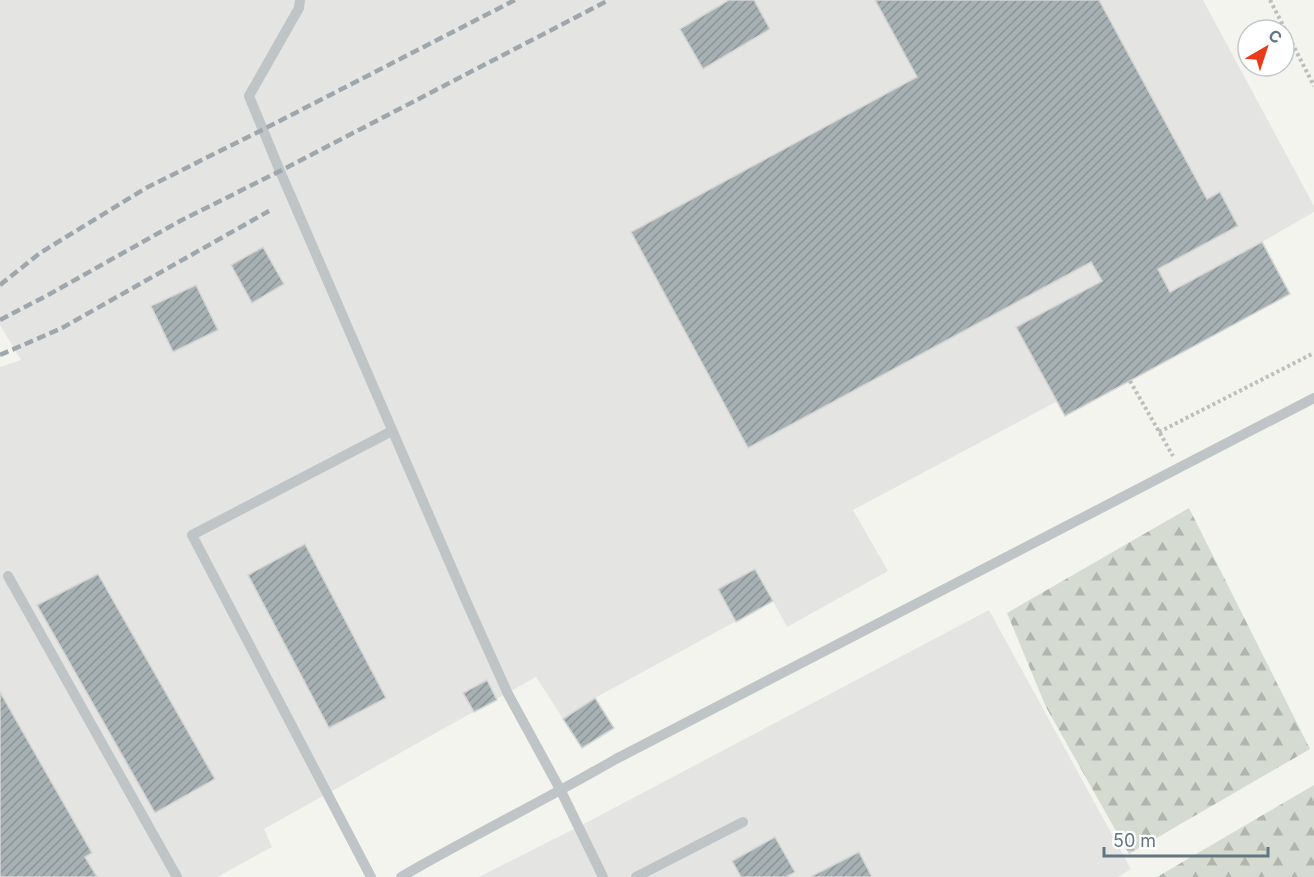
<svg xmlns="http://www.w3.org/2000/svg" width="1314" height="877" font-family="Inter,sans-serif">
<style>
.built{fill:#e4e5e3}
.forest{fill:url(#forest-firs)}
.building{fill:url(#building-hatch);stroke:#d5d5d3;stroke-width:1.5}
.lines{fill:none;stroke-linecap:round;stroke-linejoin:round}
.path{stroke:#bbbdbf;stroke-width:4;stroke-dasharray:3 3;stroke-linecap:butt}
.lane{stroke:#bfc4c6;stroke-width:10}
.rail{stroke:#9fa7ac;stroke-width:4.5;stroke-dasharray:9 4.5;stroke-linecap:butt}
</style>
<defs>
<pattern id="forest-firs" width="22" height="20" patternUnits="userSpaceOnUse" patternTransform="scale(1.5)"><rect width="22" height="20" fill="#d5dbd0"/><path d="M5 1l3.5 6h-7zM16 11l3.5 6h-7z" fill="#b0b6ae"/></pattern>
<pattern id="building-hatch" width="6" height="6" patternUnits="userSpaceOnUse" patternTransform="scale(1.5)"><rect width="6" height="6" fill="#a7b1b4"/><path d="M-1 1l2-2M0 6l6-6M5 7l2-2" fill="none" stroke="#8b9598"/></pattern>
</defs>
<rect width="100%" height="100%" fill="#f4f4ef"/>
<g class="built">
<polygon points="0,0 1203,0 1314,206 1314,212 1262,242 1290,294 1065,416 1056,402 853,510 888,571 787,627 773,601 595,698 614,728 582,748 536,677 264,829 272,847 217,877 0,877 0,367 21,360 0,325"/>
<polygon points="989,610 1131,869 1118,877 479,877 578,827"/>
</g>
<g class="forest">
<polygon points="1189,508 1310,749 1129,854 1046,707 1007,613"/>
<polygon points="1314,785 1314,877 1157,877"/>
</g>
<g class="building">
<polygon points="729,0 754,0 770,29 703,69 680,29"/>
<polygon points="875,0 1099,0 1207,199 1220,192 1238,226 1158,269 1170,292 1262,242 1290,294 1065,416 1016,327 1102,281 1091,262 748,448 631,232 917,77"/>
<polygon points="263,247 284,284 252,303 231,265"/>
<polygon points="196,285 218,330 173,352 151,306"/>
<polygon points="305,544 386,698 329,728 248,575"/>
<polygon points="755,569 773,601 736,622 718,589"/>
<polygon points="98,574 215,779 155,813 37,605"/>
<polygon points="487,680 497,700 474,712 463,693"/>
<polygon points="0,692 92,853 85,857 97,877 0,877"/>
<polygon points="595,698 614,728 582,748 563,719"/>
<polygon points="775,837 795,872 786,877 741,877 732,861"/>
<polygon points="859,852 872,877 813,877 812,876"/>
</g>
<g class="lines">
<g class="path">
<polyline points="1270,0 1314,86"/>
<polyline points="1130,381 1173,456"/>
<polyline points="1159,432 1314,353"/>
</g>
<g class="lane">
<polyline points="300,0 299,8 249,96 280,171 467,603 508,694 561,791 603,877"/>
<polyline points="8,576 177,877"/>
<polyline points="371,877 192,535 392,431"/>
<path d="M401 877C472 836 545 800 616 759L1314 398"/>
<polyline points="636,877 743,822"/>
</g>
<g class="rail">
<polyline points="0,285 40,253 146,188 262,130 515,0"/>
<polyline points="0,320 48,295 180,221 280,171 609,0"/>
<polyline points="0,355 62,328 269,211"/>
</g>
</g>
<g transform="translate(1266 48) rotate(39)"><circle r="28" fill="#ffffff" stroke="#c0c8cd" stroke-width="1.5"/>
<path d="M0-4.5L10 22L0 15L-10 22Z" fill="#e93a1a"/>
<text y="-9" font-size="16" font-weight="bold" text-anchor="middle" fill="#627682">С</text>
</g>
<path d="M1104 847v9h164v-9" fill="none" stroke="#627682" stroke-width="3"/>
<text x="1113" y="847" font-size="18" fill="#627682" stroke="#ffffff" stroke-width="4.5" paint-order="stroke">50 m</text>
</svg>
